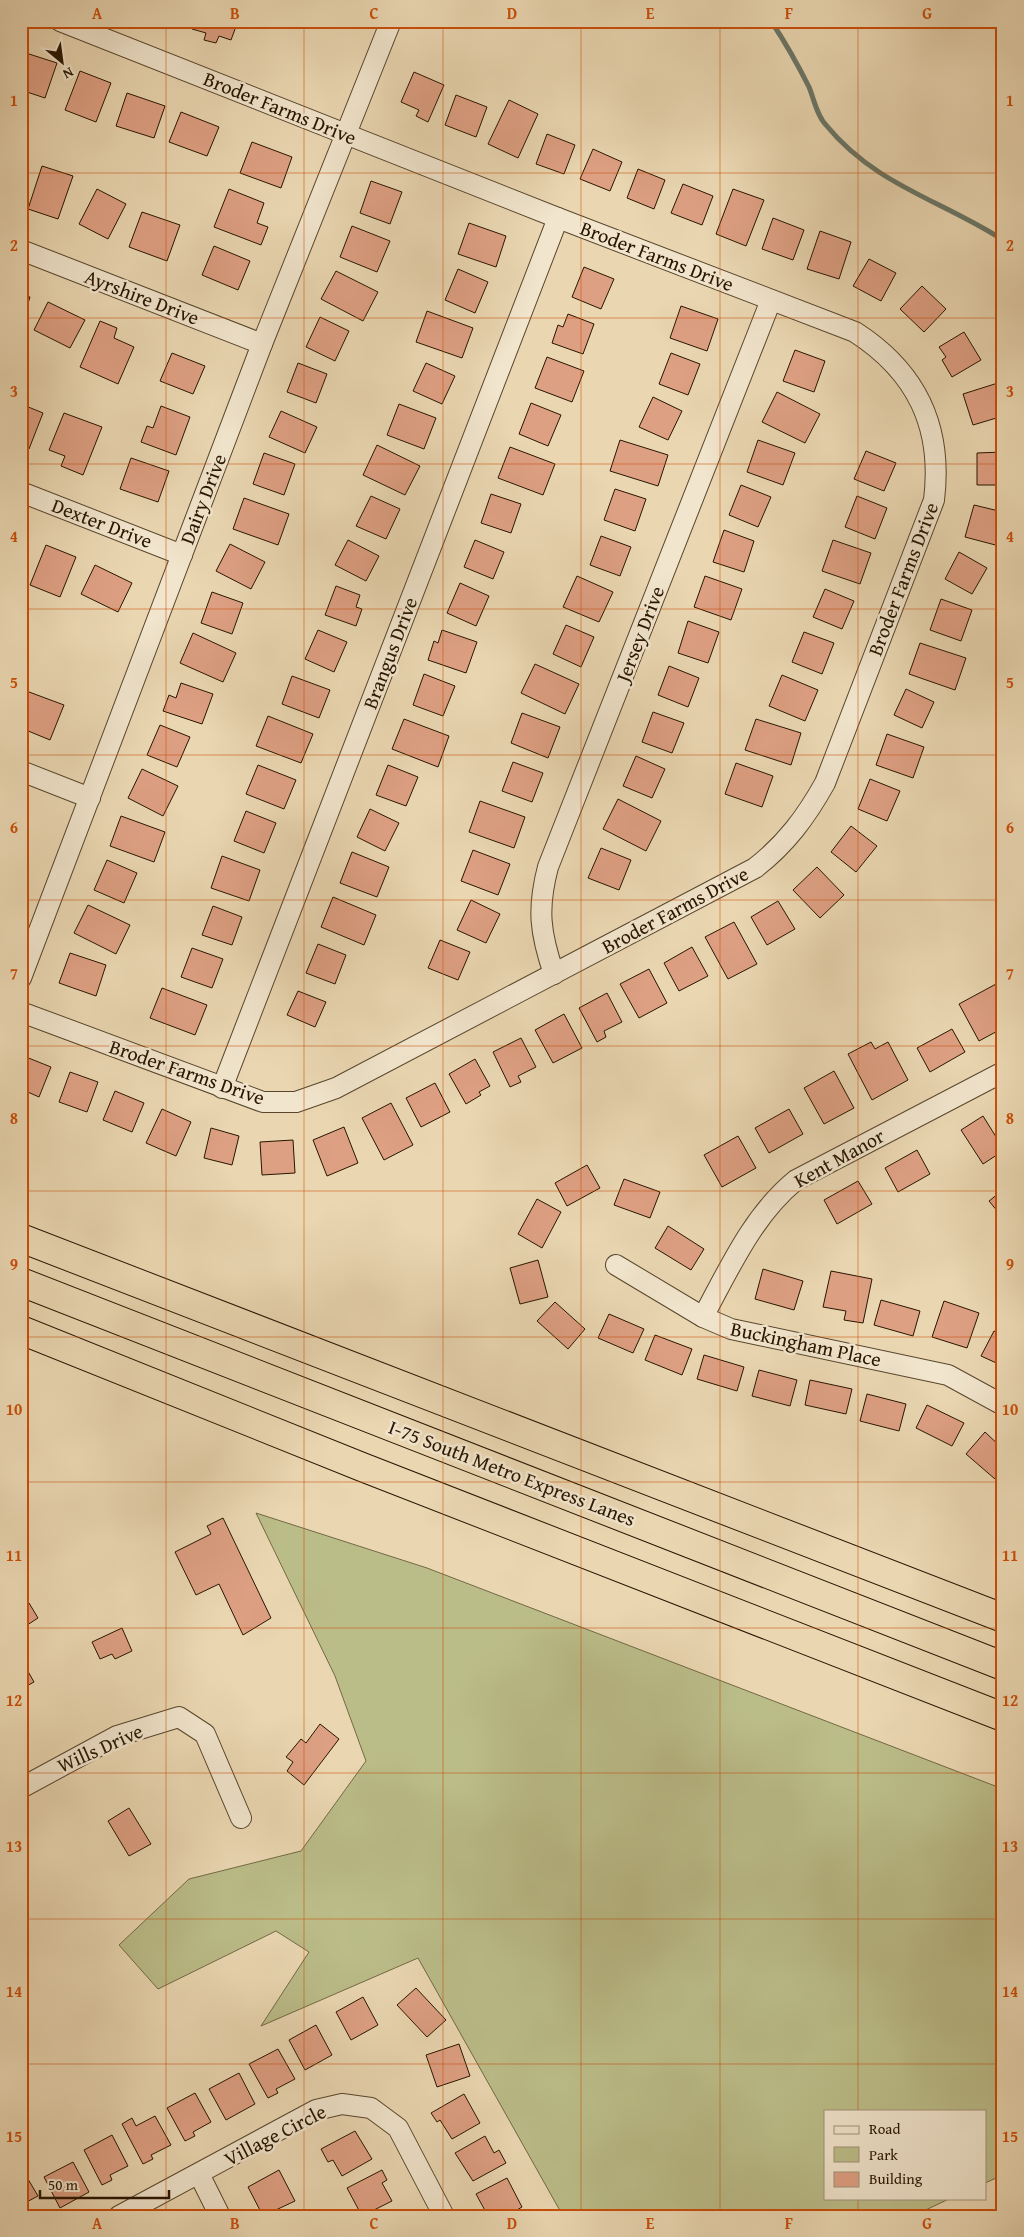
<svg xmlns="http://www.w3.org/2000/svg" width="1024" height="2237" font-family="'Gentium Book Plus',serif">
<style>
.green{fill:#bbbd89;stroke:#726944}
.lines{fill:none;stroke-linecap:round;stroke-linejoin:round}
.stream{stroke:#6b7768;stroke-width:5}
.building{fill:#dea083;stroke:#281500}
.minor-casing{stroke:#58462c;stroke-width:22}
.motorway-casing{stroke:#281500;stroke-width:30}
.minor{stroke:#f1e5cd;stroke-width:20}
.motorway{stroke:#ead7b2;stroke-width:28}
.grid{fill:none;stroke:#cb4f0a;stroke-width:1;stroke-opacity:0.55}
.labels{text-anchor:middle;stroke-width:5;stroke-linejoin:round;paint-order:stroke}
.street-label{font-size:20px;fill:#281500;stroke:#f1e5cd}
.neatline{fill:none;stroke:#cb4f0a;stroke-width:2}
.grid-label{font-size:16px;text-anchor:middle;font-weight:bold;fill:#cb4f0a}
</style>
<rect width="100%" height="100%" fill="#ead7b2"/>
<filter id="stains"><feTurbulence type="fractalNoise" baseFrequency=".004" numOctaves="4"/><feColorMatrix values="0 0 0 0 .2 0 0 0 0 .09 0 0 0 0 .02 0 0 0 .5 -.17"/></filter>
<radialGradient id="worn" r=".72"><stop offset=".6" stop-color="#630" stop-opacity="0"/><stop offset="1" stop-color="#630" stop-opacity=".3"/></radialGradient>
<polygon class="green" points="256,1513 427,1568 1003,1789 1003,2175 985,2183 985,2111 825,2111 825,2198 951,2198 913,2216 563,2216 418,1958 261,2026 309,1952 276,1931 158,1989 119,1945 189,1879 301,1851 366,1761 335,1676"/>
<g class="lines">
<path class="stream" d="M771 21C785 42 798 65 809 87 814 99 817 116 826 125 875 185 941 200 1003 240"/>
</g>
<g class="building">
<polygon points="195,21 238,21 231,40 219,36 216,43 204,40 206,33 192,29"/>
<polygon points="26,53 57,63 45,98 21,90 21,67"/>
<polygon points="80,71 111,83 96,122 65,110"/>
<polygon points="414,72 444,85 428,122 416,116 419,110 401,102"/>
<polygon points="127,93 165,106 154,138 116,126"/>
<polygon points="456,95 487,107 476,137 445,125"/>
<polygon points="509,100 538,114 518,158 488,144"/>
<polygon points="181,112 219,127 207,156 169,142"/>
<polygon points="547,134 575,145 564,174 536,164"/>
<polygon points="252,142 292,157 281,188 240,173"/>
<polygon points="593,149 622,162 610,191 580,179"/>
<polygon points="42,166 73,176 58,219 28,209"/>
<polygon points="638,169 665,180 654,209 627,198"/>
<polygon points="371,181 402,192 390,224 360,213"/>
<polygon points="683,184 713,196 702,225 671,213"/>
<polygon points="97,189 126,204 108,239 79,224"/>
<polygon points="229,189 264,203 257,223 268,227 261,245 214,227"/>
<polygon points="733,189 764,200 746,246 716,234"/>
<polygon points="142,212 180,225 167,261 129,247"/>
<polygon points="773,218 804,230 793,260 762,249"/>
<polygon points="469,223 506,236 496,267 458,254"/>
<polygon points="352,226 390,241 377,272 340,257"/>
<polygon points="820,231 851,242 839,279 807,269"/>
<polygon points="214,246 250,261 238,290 202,275"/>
<polygon points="869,259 896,273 881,301 853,286"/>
<polygon points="584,267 614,279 601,309 572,297"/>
<polygon points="458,269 488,282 475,313 445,300"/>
<polygon points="336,271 378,292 363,321 321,299"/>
<polygon points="922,286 946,309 924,332 900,309"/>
<polygon points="21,294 30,297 21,325"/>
<polygon points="48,302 85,320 70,348 34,330"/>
<polygon points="681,306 718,319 707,351 670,338"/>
<polygon points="427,311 473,328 462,358 416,342"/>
<polygon points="568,314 594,324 583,354 552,343 558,325 563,327"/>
<polygon points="320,317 349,331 335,361 306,347"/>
<polygon points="100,321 117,328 114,338 134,347 118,384 80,367"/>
<polygon points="964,332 981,360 952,377 942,360 946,357 939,347"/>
<polygon points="795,350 825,361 814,392 783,381"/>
<polygon points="172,353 205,366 193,394 160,381"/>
<polygon points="671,353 700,364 688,395 659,384"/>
<polygon points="547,357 584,371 572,402 535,388"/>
<polygon points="298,363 327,374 316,403 287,392"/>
<polygon points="426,363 455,376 442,404 413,391"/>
<polygon points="1001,382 1003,416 973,425 963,394"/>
<polygon points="777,392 820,414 805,443 762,422"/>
<polygon points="653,397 682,411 668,440 639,427"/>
<polygon points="531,403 561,415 548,446 519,434"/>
<polygon points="21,404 43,413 29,449 21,446"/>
<polygon points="399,404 436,418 424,449 387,435"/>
<polygon points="161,406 190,417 176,455 141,442 147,426 153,428"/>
<polygon points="281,411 317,427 305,453 269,437"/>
<polygon points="64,413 102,427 83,475 61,466 65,456 49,450"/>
<polygon points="620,440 668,455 658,486 610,471"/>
<polygon points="758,440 795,453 783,485 747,472"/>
<polygon points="377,445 420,466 405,495 363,475"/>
<polygon points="510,447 555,464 543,495 498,478"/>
<polygon points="866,451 896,463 884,491 854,479"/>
<polygon points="1003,452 1003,485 977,485 977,453"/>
<polygon points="264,453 295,464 284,495 253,484"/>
<polygon points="131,458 169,471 158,502 120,489"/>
<polygon points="741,485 771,497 758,527 729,515"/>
<polygon points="615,489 646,499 635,531 604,520"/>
<polygon points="491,494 521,504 511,533 481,523"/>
<polygon points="371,496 400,509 386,539 356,526"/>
<polygon points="857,496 887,508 875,539 845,527"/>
<polygon points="244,498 289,514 278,545 233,529"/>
<polygon points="974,505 1003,512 1003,547 965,537"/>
<polygon points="724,530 754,541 744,572 713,562"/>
<polygon points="601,536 631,547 620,576 590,565"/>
<polygon points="348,540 379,556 366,581 335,565"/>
<polygon points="475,540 504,552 493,579 464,567"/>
<polygon points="833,540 871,553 860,584 822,571"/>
<polygon points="230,544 265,562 251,589 216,571"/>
<polygon points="46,545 76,557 60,597 30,585"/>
<polygon points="959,552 987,568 972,594 945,579"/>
<polygon points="95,565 132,583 118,612 81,594"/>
<polygon points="577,576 613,592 599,622 563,607"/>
<polygon points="705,576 742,589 731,620 694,607"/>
<polygon points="460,583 489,596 476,626 447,613"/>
<polygon points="336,586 360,595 356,607 362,609 356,626 325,615"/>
<polygon points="825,589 854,601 842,629 813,617"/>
<polygon points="212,592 243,603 232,634 201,623"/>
<polygon points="941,599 972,610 961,641 930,630"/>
<polygon points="688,621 719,632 708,663 678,653"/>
<polygon points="566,625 594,637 581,667 553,654"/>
<polygon points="318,630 347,642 334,672 305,659"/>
<polygon points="442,630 477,642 466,673 428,660 434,641 438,643"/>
<polygon points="804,632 834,643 822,674 792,662"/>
<polygon points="193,633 236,653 223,682 180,663"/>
<polygon points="920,643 966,658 955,690 909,674"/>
<polygon points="535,664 579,684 565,714 521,693"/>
<polygon points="669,666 699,678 688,707 658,695"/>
<polygon points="424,674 455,686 443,716 413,705"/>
<polygon points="782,675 818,690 805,721 769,706"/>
<polygon points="292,676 330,690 319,718 282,704"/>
<polygon points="181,683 213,694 202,724 163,711 169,695 176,698"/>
<polygon points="21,689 64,705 50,740 21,728"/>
<polygon points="906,689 934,702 922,728 894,715"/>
<polygon points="653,712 684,723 672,753 642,742"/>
<polygon points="522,713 560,727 548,758 511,743"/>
<polygon points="268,716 313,734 301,763 256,746"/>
<polygon points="404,719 449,736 438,767 392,749"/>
<polygon points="756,719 801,733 791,765 745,750"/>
<polygon points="160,725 190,737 177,767 147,755"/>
<polygon points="887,734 924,747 913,778 876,765"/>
<polygon points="636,756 665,769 652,798 623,786"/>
<polygon points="513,762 543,773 532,802 502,791"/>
<polygon points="736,763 773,776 762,807 725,794"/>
<polygon points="258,765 296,780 284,809 246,794"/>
<polygon points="388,765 418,777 406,806 376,795"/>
<polygon points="142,769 178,786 163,816 128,798"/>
<polygon points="870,779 900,791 887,821 858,809"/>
<polygon points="618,799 661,821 646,851 603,829"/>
<polygon points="480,801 525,817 514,848 469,832"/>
<polygon points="370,809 399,823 385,851 357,837"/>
<polygon points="246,811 276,823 264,853 234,841"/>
<polygon points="121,816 165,832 154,862 110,846"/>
<polygon points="851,826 877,846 856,872 831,852"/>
<polygon points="601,848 631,860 619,890 588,878"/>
<polygon points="473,850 510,864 498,895 461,881"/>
<polygon points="352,852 389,867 377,897 340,883"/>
<polygon points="222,856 260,870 249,901 211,888"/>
<polygon points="107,860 137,873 124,903 94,890"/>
<polygon points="817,867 844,895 820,918 793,890"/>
<polygon points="333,897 376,915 364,945 321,927"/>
<polygon points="471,900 500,914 486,943 457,930"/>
<polygon points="778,901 795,929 767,945 751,917"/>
<polygon points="88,905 130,925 116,954 74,933"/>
<polygon points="213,906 242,917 232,945 202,935"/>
<polygon points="734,922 757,964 728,979 705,937"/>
<polygon points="440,940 470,952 458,980 428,968"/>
<polygon points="318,944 346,955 335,984 306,973"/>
<polygon points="692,947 708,976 679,991 664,963"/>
<polygon points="192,948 223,959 212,988 181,977"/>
<polygon points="70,953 106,965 96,996 59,983"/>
<polygon points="649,969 667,1003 639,1018 620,984"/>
<polygon points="996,984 1003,997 1003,1028 979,1041 959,1004"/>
<polygon points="162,988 207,1005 195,1035 150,1018"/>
<polygon points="298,991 326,1002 315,1027 287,1015"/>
<polygon points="607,993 622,1022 604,1031 606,1037 597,1042 579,1008"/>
<polygon points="564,1014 582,1048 553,1063 535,1030"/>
<polygon points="952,1029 965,1052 930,1072 917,1048"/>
<polygon points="521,1038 536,1067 518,1076 521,1082 510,1087 493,1052"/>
<polygon points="871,1042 875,1049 888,1042 908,1080 872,1100 848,1054"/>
<polygon points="21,1055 51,1067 39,1097 21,1089"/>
<polygon points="475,1059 490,1086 479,1092 481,1095 466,1104 449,1074"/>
<polygon points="834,1071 854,1108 824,1124 804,1088"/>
<polygon points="70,1072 98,1082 87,1112 59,1102"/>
<polygon points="435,1083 450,1112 421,1127 406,1098"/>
<polygon points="115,1091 144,1103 132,1132 103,1120"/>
<polygon points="391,1103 413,1145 384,1160 362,1118"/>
<polygon points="162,1109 191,1122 176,1156 146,1143"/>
<polygon points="789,1109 803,1134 769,1153 755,1128"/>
<polygon points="983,1116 1003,1148 1003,1151 983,1164 961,1130"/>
<polygon points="344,1127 358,1163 327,1176 313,1140"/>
<polygon points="211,1128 239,1136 232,1165 204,1158"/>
<polygon points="738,1136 756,1168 722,1187 704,1155"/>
<polygon points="293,1140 295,1173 262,1175 260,1142"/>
<polygon points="917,1150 930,1174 898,1192 885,1168"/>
<polygon points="587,1165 600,1188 567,1206 555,1183"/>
<polygon points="624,1179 660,1192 650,1218 614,1205"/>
<polygon points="858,1181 872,1204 837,1224 824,1200"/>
<polygon points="1003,1190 1003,1218 989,1201"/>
<polygon points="537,1199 561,1212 542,1248 518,1234"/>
<polygon points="668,1226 704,1249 691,1270 655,1248"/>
<polygon points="538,1260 548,1297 520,1304 510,1268"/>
<polygon points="763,1269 803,1281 794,1310 755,1299"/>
<polygon points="831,1271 872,1279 863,1323 844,1320 846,1311 823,1307"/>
<polygon points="881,1300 920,1311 913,1336 874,1325"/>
<polygon points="944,1301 979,1313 967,1348 932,1337"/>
<polygon points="555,1302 585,1329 568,1349 537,1321"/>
<polygon points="609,1314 644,1329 633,1353 598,1338"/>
<polygon points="994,1331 1003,1335 1003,1366 981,1356"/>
<polygon points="655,1335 692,1349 682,1375 645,1360"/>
<polygon points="704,1355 744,1367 737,1391 697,1379"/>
<polygon points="759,1370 797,1380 790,1406 752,1396"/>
<polygon points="810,1380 852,1389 846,1414 805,1405"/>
<polygon points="867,1394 906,1404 899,1431 860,1421"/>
<polygon points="927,1405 964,1423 952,1446 916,1428"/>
<polygon points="985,1432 1003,1449 1003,1470 995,1479 966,1454"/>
<polygon points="223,1518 271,1618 243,1635 219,1584 196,1595 175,1552 211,1534 207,1526"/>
<polygon points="29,1603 38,1618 21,1629 21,1607"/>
<polygon points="122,1628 132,1651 115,1659 112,1654 100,1659 92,1642"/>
<polygon points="21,1659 34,1682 21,1689"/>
<polygon points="320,1724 339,1739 304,1785 287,1771 293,1762 286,1757 301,1739 306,1743"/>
<polygon points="129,1808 151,1844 129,1856 108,1821"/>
<polygon points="416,1988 446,2020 427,2037 397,2005"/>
<polygon points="363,1997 378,2025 351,2040 336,2012"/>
<polygon points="316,2025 332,2055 305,2070 289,2040"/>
<polygon points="459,2044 470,2076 437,2087 426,2055"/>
<polygon points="278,2049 295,2079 276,2089 278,2093 268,2098 249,2064"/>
<polygon points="239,2073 255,2104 226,2120 209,2089"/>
<polygon points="195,2093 211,2122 193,2132 195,2136 185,2141 167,2108"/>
<polygon points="464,2094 480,2123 452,2139 440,2120 437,2122 431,2113"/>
<polygon points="155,2116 171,2145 151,2155 153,2159 143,2164 122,2124 132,2118 136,2126"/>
<polygon points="355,2131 372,2159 342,2176 333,2160 328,2162 321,2149"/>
<polygon points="112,2135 128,2166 110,2175 112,2180 102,2185 84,2150"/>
<polygon points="485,2136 494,2153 499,2150 506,2163 473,2181 455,2153"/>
<polygon points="73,2162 89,2192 60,2208 44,2177"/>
<polygon points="279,2170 295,2201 263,2216 248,2187"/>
<polygon points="382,2170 387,2180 382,2183 392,2201 362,2216 347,2188"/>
<polygon points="25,2174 38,2196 21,2205 21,2176"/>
<polygon points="507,2178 522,2207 507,2216 488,2216 476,2194"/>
</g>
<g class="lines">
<defs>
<g id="minor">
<polyline points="21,250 262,344"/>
<polyline points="21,492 182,555"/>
<polyline points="21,771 90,798"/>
<path d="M554 974C540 933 537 909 548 867L771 300"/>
<polyline points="21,978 262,344 391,21"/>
<path d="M21 1012 263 1102H296L336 1088 755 868C786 844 806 817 825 783L934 500C943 427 917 372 855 332L558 218 60 21"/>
<polyline points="222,1088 558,218"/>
<polyline points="616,1265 703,1317 731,1329 948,1375 1003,1405"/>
<path d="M703 1317C729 1269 753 1215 796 1180L1003 1072"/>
<polyline points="21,1788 117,1736 179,1717 205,1734 241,1818"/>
<polyline points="199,2174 220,2216"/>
<polyline points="119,2216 316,2110 342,2104 371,2108 398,2128 444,2216"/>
</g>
<g id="motorway">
<polyline points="21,1238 1003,1618"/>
<polyline points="21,1282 1003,1666"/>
<polyline points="21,1330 362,1467 1003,1717"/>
</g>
</defs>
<use href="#minor" class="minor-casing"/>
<use href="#motorway" class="motorway-casing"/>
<use href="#minor" class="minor"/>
<use href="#motorway" class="motorway"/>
</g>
<path class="grid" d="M166 21V2216M304 21V2216M443 21V2216M581 21V2216M720 21V2216M858 21V2111M21 173H1003M21 318H1003M21 464H1003M21 609H1003M21 755H1003M21 900H1003M21 1046H1003M21 1191H1003M21 1337H1003M21 1482H1003M21 1628H1003M21 1773H1003M21 1919H1003M21 2064H1003M858 2198V2216"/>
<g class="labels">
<g class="street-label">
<text transform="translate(280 108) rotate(22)" y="7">Broder Farms Drive</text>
<text transform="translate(657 256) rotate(21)" y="7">Broder Farms Drive</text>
<text transform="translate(142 297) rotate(21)" y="7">Ayrshire Drive</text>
<text transform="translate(203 499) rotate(-69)" y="7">Dairy Drive</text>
<text transform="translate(102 523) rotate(21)" y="7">Dexter Drive</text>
<text transform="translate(903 579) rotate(-69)" y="7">Broder Farms Drive</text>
<text transform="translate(640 634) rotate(-69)" y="7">Jersey Drive</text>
<text transform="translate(390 653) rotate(-69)" y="7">Brangus Drive</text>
<text transform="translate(675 910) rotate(-28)" y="7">Broder Farms Drive</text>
<text transform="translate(187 1072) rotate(19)" y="7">Broder Farms Drive</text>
<text transform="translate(839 1158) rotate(-29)" y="7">Kent Manor</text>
<text transform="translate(806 1344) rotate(12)" y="7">Buckingham Place</text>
<text transform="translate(512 1473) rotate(21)" y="7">I-75 South Metro Express Lanes</text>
<text transform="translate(100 1748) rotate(-24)" y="7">Wills Drive</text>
<text transform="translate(275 2135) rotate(-27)" y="7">Village Circle</text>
</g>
</g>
<rect width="1024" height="2237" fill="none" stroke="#ead7b2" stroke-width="55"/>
<rect x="824" y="2110" width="162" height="90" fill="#f1e5cd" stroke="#a1927b"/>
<rect x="834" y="2126" width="25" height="8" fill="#f1e5cd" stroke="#a1927b"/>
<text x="869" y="2134" font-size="15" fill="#281500">Road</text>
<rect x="834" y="2147" width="25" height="15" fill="#bbbd89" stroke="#a1927b"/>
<text x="869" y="2160" font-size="15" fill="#281500">Park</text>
<rect x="834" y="2172" width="25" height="15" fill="#dea083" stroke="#a1927b"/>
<text x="869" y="2184" font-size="15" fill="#281500">Building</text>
<g transform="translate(62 62) rotate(151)" stroke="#f1e5cd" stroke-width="4" paint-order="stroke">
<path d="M0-4L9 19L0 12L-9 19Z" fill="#281500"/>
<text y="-8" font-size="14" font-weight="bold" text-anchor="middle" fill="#281500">N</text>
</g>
<path d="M40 2190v8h129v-8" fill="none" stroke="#281500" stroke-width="2.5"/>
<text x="48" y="2190" font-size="15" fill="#281500" stroke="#f1e5cd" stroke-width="4" paint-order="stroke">50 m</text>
<rect x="28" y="28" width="968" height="2182" class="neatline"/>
<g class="grid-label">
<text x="97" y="19">A</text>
<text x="235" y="19">B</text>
<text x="374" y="19">C</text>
<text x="512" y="19">D</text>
<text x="650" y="19">E</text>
<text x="789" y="19">F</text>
<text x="927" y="19">G</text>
<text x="14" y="106">1</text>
<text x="1010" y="106">1</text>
<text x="14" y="251">2</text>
<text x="1010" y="251">2</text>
<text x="14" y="397">3</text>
<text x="1010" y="397">3</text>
<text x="14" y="542">4</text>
<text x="1010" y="542">4</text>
<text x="14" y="688">5</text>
<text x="1010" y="688">5</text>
<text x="14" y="833">6</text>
<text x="1010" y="833">6</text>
<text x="14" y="979">7</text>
<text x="1010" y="979">7</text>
<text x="14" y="1124">8</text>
<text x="1010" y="1124">8</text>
<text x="14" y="1270">9</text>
<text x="1010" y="1270">9</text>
<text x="14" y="1415">10</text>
<text x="1010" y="1415">10</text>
<text x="14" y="1561">11</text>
<text x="1010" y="1561">11</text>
<text x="14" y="1706">12</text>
<text x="1010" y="1706">12</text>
<text x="14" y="1852">13</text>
<text x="1010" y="1852">13</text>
<text x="14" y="1997">14</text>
<text x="1010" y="1997">14</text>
<text x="14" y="2142">15</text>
<text x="1010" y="2142">15</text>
<text x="97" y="2229">A</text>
<text x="235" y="2229">B</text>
<text x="374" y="2229">C</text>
<text x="512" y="2229">D</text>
<text x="650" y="2229">E</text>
<text x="789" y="2229">F</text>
<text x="927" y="2229">G</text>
</g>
<rect width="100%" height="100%" filter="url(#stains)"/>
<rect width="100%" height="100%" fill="url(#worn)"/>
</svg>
